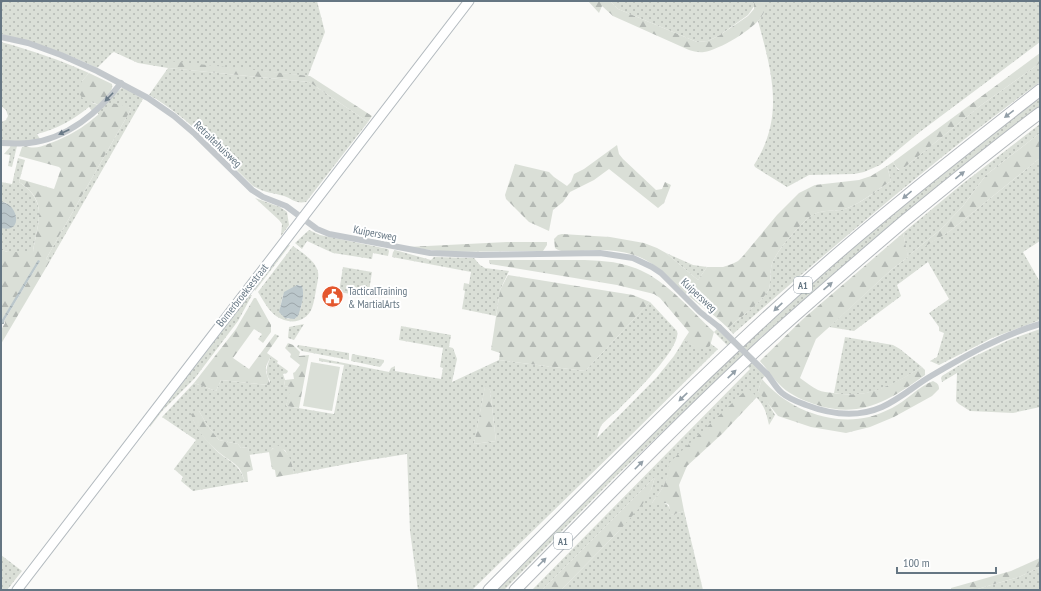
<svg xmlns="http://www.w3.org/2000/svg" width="1041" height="591" font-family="'PT Sans Narrow',sans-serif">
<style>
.grass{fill:url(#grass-dots);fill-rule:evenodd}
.forest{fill:url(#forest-firs)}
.garden{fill:#dadfd7}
.water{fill:url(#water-waves)}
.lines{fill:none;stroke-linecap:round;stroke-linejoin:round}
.secondary-casing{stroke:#b3babf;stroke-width:11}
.highway-casing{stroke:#b4b9bd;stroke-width:13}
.street{stroke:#c3c8cc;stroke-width:6}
.secondary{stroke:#fff;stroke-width:9}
.highway{stroke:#fff;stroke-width:11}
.street-bridge{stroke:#c3c8cc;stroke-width:6}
.oneway{fill:#6a7a87}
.oneway2{fill:#939fa8}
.labels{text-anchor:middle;stroke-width:4;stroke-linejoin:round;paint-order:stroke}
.shield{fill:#fff;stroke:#939fa8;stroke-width:1}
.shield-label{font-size:10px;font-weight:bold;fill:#657683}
.street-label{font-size:11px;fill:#657683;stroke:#fff}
.poi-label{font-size:11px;fill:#657683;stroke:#fff;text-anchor:start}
</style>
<defs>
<pattern id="grass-dots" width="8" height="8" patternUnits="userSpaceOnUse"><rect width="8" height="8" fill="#dadfd7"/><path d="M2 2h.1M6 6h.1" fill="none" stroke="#b4b9b4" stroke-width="1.8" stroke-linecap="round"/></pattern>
<pattern id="forest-firs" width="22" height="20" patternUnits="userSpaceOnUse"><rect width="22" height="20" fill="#dadfd7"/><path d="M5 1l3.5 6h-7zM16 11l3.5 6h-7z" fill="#b4b9b4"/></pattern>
<pattern id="water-waves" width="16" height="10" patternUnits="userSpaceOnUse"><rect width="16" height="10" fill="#bbc7cb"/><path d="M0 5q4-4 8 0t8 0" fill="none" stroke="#9ca6aa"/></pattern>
</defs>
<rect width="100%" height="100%" fill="#fafaf8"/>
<g class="grass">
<path d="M1 1H317L325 32 308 76 170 62 168 68 309 82 368 122 306 202C295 204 293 199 284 196 273 193 264 193 253 186 221 155 189 117 149 95L168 68 138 63 114 52 112 53 97 68C66 53 34 42 1 34Z"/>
<polygon points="610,1 754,1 755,5 748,15 720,35 708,41 697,42 618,9"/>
<path d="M765 1H1040V42L921 131 880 165 864 172 854 174 809 175 787 187 755 167 754 165C785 117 772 72 758 21L763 15Z"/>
<path d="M1 42C31 50 60 60 89 73L82 81 92 103 98 105 92 111 89 107C73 120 57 129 37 134L40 139 28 141H1V122L6 120 8 116 6 110 1 106Z"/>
<path d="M1040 63V82C933 160 833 247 733 334L728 328C739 318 761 303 768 291 772 283 769 273 772 264 777 250 794 232 805 221 821 205 831 215 850 207 864 201 877 190 891 181L887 166 893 162 898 170 905 167 980 106Z"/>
<polygon points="123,87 143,99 50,261 46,259 130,111 131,108 111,104 99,115 97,112 117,92"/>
<path d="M1040 97V108L892 224 760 338 749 350 765 376 762 379 758 391 765 398 775 415 769 425C765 406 762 402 748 389L669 464C669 482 662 489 652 503 666 503 667 500 672 515L684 511 703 590H561L618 532 651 490 655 477 542 590H532L750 369 740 358 613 479 504 590H496L647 438 736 354 714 332 717 329 739 350C833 258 936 177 1040 97Z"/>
<polygon points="1040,124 1040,133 986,175 963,206 940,230 908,256 950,231 1040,158 1040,241 1023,252 1040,282 1040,320 992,338 939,365 930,361 937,357 944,333 939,331 939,327 929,313 949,299 928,262 897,285 901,296 854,331 829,327 891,270 908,257 903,233 961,185"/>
<polygon points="11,146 17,146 12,167 8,166 10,155 4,154"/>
<path d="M18 158 25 160 19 182C50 203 37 223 33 252H8L1 250V228L7 203 1 202V182L12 184Z"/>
<polygon points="255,198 280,207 287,212 289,225 281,236 282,224 279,220"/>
<polygon points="309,230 320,235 388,249 389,251 388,256 373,253 372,259 333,253 307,241 302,249 295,243"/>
<polygon points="290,245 255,291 254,288 284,246"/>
<path d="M293 246C300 251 314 260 317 269 320 275 317 283 316 290 315 296 314 302 312 308 306 323 289 325 276 316 268 310 263 300 258 292ZM299 285 302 286 303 296 301 308 289 319 285 318 280 308 283 295Z"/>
<polygon points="395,250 431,260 434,257 474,258 480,265 485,268 509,271 500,290 496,316 462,309 465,291 463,290 464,283 469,284 471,272 392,257 393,252"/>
<polygon points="666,253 693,265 707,267 698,280"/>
<polygon points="343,267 372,272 368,297 339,292"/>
<polygon points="248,295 252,295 238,321 195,378 163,410 150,427 149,423"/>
<path d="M650 302 677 331C682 348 632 396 619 409 615 413 603 422 601 426 599 429 598 435 597 438L657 377 674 356 684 340 694 346H710L711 344 718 349 622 444 472 590H418L410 531 407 454 357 462 294 474 292 464 285 450 273 448 270 452 249 455 248 447 241 448 238 444 219 440 207 425 199 411 193 419C199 432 208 443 219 453 233 464 239 464 245 482L193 491 181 481 183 477 174 469 196 440 162 417 194 383 216 391 221 380 269 385 270 381C264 372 267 366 271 356L278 361 277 363 288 371 287 373 283 374 285 380 284 386 292 387 286 406 334 414 344 365 319 361V358L389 372 391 368 395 366V371L441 379 443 368 440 367 443 348 399 340 401 326 451 335 449 347 453 348 457 359 452 382 499 360 585 371ZM485 387 490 390 496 441 474 444Z"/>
<polygon points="304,324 294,340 288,338 289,327"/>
<polygon points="1040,329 1040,407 1013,413 970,411 959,404 956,401 957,373 942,382 941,378 942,376 971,358 1009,340"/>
<path d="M845 337 893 345 900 349 922 367C892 385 871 399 834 393Z"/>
<polygon points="298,345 349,353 349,360 302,351 297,347"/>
<polygon points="352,354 384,360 384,362 380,367 351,361"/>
<polygon points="1,555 22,571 7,590 1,590"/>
<polygon points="1040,567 1040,590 974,590 1019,577"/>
</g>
<g class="forest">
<path d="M588 1H610L618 9 697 42 708 41 720 35 748 16 754 9V1H765C765 6 765 12 762 16 754 29 719 50 704 52 699 53 693 51 689 50L613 16 602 6 599 13Z"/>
<polygon points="1040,53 1040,63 980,106 905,167 900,170 897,168 893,162"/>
<polygon points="169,61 310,76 372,116 368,122 309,82 168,68"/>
<path d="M89 73 112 84C114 92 104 99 98 105 89 99 83 105 78 89L82 81Z"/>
<path d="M111 103 122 105 131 108 130 111 46 259 50 261 1 344V330L5 323 4 321 40 261 1 321V250L8 252H33C37 223 50 202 19 182L20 179 54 189 61 169 59 167 19 156 22 147 26 146C33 149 41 147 48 144 74 135 90 123 111 103Z"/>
<path d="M1040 133V158L950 231 908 257 891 270 837 320 816 339 800 378C806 382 812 387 818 390 822 392 828 392 833 393 870 399 891 385 922 367L925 370V375C890 400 861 419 817 405 805 401 792 396 782 387 773 379 767 369 760 361L803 319 903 233 908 256 940 230 963 206 986 175Z"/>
<polygon points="617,145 619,154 623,159 656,190 662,189 665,182 671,185 664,203 658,208 609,169 594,180 570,192 563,202 553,210 549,231 529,222 506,199 505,195 515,164 549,172 554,177 567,186 571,182 574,174 584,169"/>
<path d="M887 166 891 181C878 189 864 201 850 207 832 215 821 205 805 221 794 232 777 250 772 264 769 273 772 283 768 291 761 303 739 318 728 328 716 316 702 307 690 297 671 282 657 262 634 255 622 251 609 250 597 250 586 250 563 255 555 248L554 239 558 235 562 234 610 237 644 243 657 248 666 253 698 280 707 267H723L732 264 738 261 743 256 777 215 799 193 815 185 859 180 871 176Z"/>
<polygon points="507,242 547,242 547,245 543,251 536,251 447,252 407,247"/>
<path d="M489 260C511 260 534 260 556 260 589 260 621 258 650 275 674 290 694 313 714 332L710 346C700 352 693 346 684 340L681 344 689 332 660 298 654 294 617 285 490 264Z"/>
<polygon points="508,275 633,295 650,302 585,371 499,360 500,353 491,350 500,290"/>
<polygon points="254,298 256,298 271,325 271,332 263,343 258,339 262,334 254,329 233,358 249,369 275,334 279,336 267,353 271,356 266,366 266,372 270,384 269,385 221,380 216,391 194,383 236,329"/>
<polygon points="288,343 293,345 300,352 299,356 309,355 299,408 286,406 291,387 284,386 285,380 294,379 293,373 295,372 300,365 290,357 291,354 285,348"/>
<path d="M762 379C787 409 831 426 869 417 877 415 885 411 892 408 906 401 918 387 933 381 937 383 939 384 939 389L932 396 894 417 870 427 846 433 811 427 778 416 758 391Z"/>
<polygon points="485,386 490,390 496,441 474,444"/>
<path d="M748 388 757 397 723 433 687 466 679 485 684 511 672 515 670 513 669 505 666 503H652C662 489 669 482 668 464Z"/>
<path d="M199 411 207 425 219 440 238 444 241 448 248 447 253 470 247 472 248 482H245C243 477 242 472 239 468 234 462 227 459 221 454 208 444 196 430 191 414Z"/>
<path d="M277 445C289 451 292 462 294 474L276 477 275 470 272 469 269 452Z"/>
<polygon points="655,477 651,490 642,505 618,532 561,590 542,590"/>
<polygon points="1040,558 1040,567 1019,577 974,590 951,590 951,588 1011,571"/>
</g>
<polygon class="garden" points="311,362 340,367 332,411 303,406"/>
<g class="water">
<path d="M1 202C17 202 25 234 1 228Z"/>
<polygon points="38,260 40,261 4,321 4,324 1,324 1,321"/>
<path d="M297 285 302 286C305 296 301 307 298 316L294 319 285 318 279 312 284 292Z"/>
</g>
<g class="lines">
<defs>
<polyline id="secondary" points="17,590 469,1"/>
<g id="highway">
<path d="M489 590C588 490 687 389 792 294 871 222 956 156 1040 90"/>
<path d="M515 590C596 508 676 425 761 346 807 304 855 263 903 222 948 185 993 148 1040 113"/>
</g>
</defs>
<use href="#secondary" class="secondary-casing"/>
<use href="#highway" class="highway-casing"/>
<g class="street">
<polyline points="1,37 28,43 61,55 97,71 148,98 174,116 195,134 252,190 263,197 286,206 317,229 329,234 430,253 480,255 600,253 633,258 652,267 661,273 700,312 719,327"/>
<path d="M1 143C10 143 20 144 29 143 67 139 99 112 121 83"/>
<path d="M767 374C772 380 776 388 782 393 789 399 798 402 806 405 832 415 857 418 882 407 900 399 914 386 931 376 965 356 1002 335 1040 324"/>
</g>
<use href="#secondary" class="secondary"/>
<use href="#highway" class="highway"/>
<polyline class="street-bridge" points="719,327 767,374"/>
</g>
<defs><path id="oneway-solid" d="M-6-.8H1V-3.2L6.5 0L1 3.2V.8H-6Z"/></defs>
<g class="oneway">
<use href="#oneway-solid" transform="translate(109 97) rotate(134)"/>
<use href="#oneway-solid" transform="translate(64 132) rotate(155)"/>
</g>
<g class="oneway2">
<use href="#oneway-solid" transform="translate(1009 114) rotate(142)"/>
<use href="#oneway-solid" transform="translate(960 175) rotate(-39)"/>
<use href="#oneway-solid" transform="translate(907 195) rotate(140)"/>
<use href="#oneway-solid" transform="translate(828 286) rotate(-41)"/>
<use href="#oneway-solid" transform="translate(778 307) rotate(137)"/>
<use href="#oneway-solid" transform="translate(732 374) rotate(-44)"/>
<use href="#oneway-solid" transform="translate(683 397) rotate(136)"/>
<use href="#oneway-solid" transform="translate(639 465) rotate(-45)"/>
<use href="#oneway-solid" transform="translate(542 562) rotate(-45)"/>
</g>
<defs>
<symbol id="civic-disc" viewBox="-11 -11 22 22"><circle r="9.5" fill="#e4572e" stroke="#fff"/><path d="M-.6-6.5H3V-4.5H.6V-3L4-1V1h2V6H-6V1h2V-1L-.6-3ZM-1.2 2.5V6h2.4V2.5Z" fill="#fff"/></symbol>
</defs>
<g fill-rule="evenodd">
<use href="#civic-disc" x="320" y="284" width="25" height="25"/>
</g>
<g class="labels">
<g class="shield">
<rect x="794" y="277" width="18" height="16" rx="3"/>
<rect x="554" y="533" width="18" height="16" rx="3"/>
</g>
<g class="shield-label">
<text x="803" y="289">A1</text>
<text x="563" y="545">A1</text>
</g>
<g class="street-label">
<text transform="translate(218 144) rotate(44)" y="4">Retraitehuisweg</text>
<text transform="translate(375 233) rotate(11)" y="4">Kuipersweg</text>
<text transform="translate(242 295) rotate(-52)" y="4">Bornerbroeksestraat</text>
<text transform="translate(699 295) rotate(43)" y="4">Kuipersweg</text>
</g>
<g class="poi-label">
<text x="348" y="295">TacticalTraining<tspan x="348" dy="13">&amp; MartialArts</tspan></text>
</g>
</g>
<rect width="1041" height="591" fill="none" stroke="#657683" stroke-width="4"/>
<path d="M897 567v6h99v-6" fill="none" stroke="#657683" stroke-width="2"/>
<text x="903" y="567" font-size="12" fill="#657683" stroke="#ffffff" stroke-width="3" paint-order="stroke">100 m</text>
</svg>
